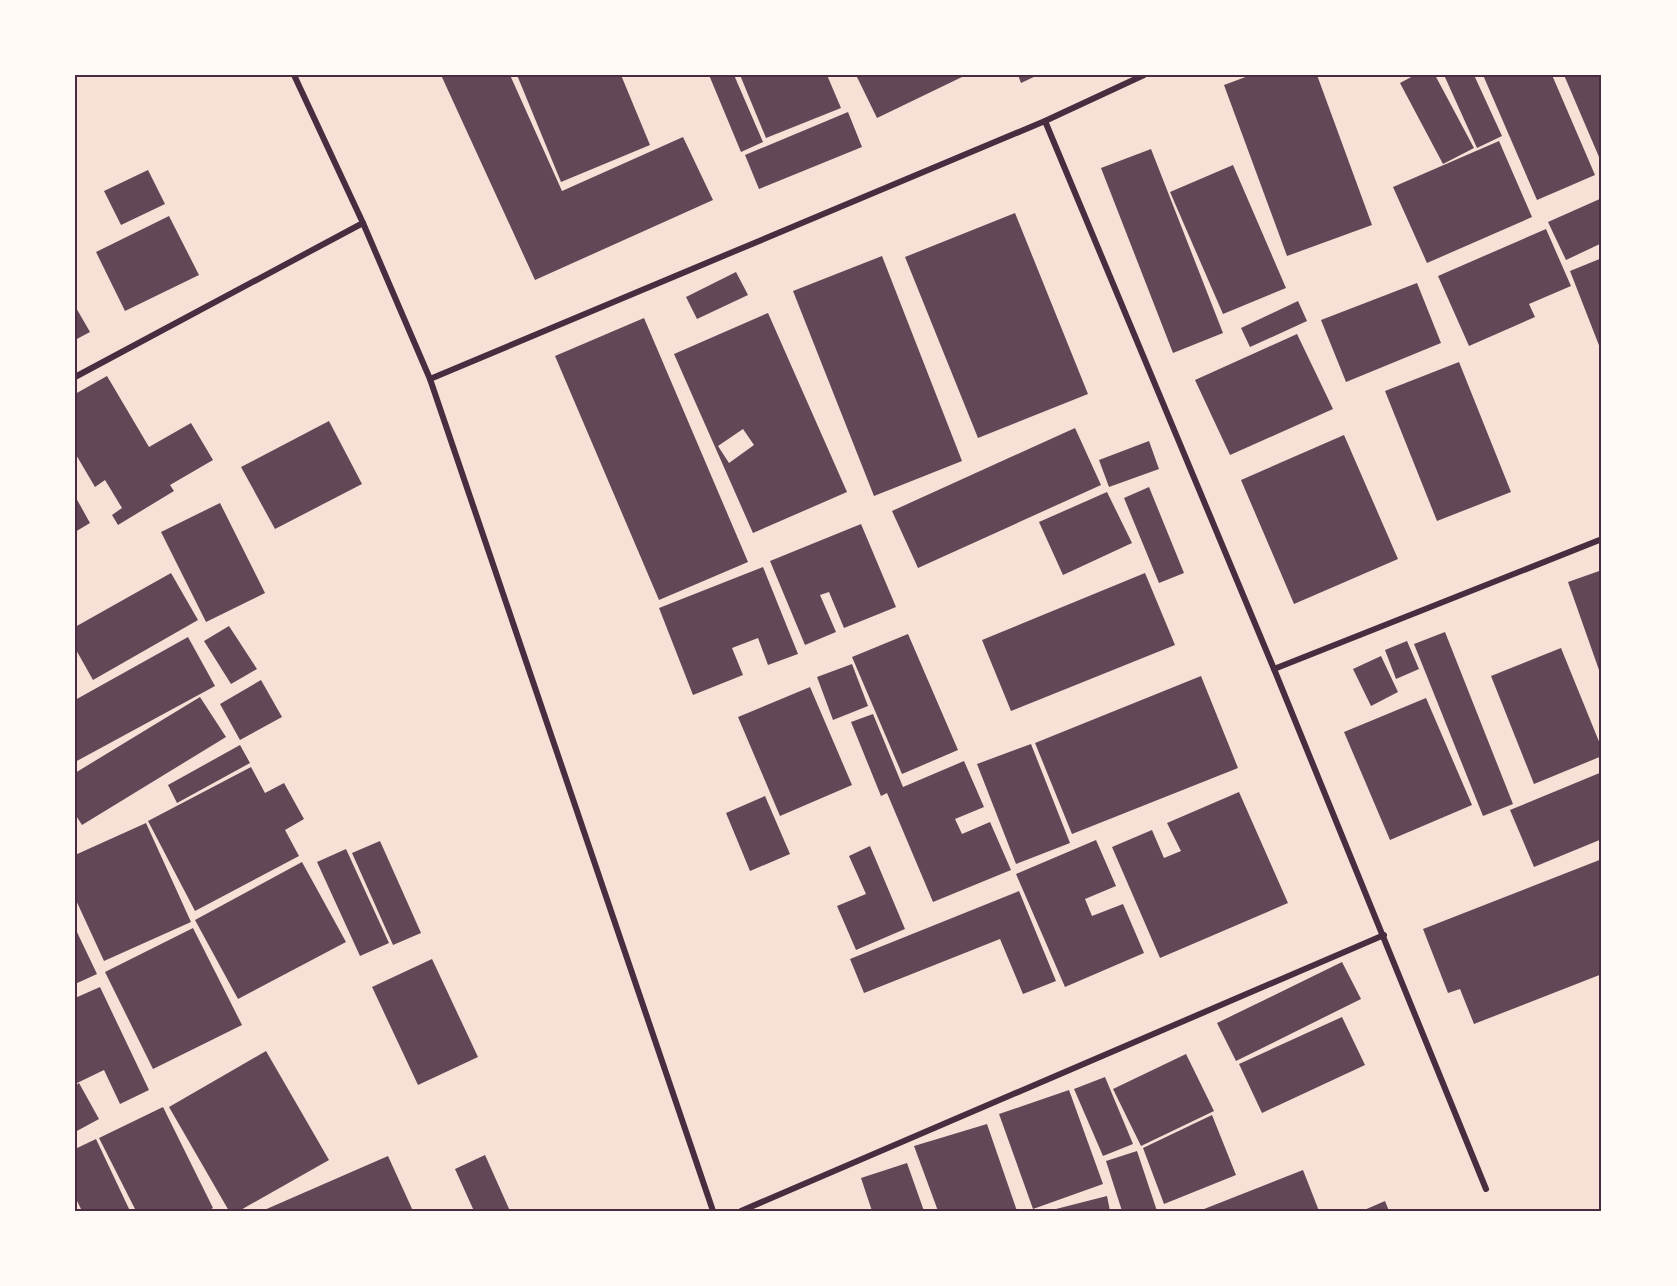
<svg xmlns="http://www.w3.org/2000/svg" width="1677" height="1286" font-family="'Roboto Condensed',sans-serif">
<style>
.building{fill:#644757;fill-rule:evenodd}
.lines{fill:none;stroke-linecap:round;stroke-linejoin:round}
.minor{stroke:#4a2c40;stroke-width:6}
.neatline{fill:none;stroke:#4a2c40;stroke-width:2}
</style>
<rect width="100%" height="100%" fill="#f7e1d7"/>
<g class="building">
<polygon points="441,75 510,75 562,191 683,137 713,200 535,280"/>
<polygon points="517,75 621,75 650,145 561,182"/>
<polygon points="709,75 734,75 763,142 741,152"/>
<polygon points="740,75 827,75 841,108 766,138"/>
<polygon points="856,75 961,75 962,77 877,118"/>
<polygon points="1018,75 1038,75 1021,83"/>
<polygon points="1251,75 1317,75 1372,225 1287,256 1224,85"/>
<polygon points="1415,75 1435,75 1474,148 1443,164 1400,83"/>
<polygon points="1444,75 1474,75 1502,136 1477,148"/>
<polygon points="1483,75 1552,75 1595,175 1537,200"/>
<polygon points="1564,75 1602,75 1602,164"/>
<polygon points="848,112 862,147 759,189 745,155"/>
<polygon points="1499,141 1532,217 1427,263 1393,187"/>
<polygon points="1151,149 1223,333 1173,353 1101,168"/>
<polygon points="1233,165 1286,288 1223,314 1170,192"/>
<polygon points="148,170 165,204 121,225 104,191"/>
<polygon points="1602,198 1602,243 1566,260 1548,222"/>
<polygon points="1015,213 1088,394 978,438 905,257"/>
<polygon points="169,216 199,275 125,311 96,252"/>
<polygon points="1546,229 1571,286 1529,304 1535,317 1469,346 1438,276"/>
<polygon points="882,256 962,461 874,496 793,291"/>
<polygon points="1602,258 1602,353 1570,271"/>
<polygon points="736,272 748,295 697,319 686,297"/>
<polygon points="1417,283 1441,343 1346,382 1321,320"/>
<polygon points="1298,301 1307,321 1250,347 1241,328"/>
<polygon points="75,306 90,332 75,340"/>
<path d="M768 313 847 492 753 533 674 354ZM743 429 754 445 729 463 718 446Z"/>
<polygon points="644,318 748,562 659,600 555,356"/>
<polygon points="1297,334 1333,409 1230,455 1195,380"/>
<polygon points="1459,362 1511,492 1437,521 1385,391"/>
<polygon points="107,376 149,447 191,423 213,460 170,485 174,491 118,525 112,515 122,508 105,480 95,487 75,453 75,394"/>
<polygon points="329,421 362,484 275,529 241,467"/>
<polygon points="1075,428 1101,485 918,568 892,511"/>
<polygon points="1344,435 1398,559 1294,604 1241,480"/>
<polygon points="1149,441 1159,469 1109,487 1099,460"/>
<polygon points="1149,487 1184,573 1159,583 1124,498"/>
<polygon points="1107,492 1132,543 1063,575 1039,522"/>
<polygon points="75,496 90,523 75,532"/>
<polygon points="220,503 265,593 206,622 161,532"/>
<polygon points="861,524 896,607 844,628 829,592 820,595 836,632 805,645 770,561"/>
<polygon points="763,567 798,654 768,665 758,638 732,648 743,675 693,695 659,608"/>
<polygon points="1602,570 1602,669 1599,670 1568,582"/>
<polygon points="171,573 198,620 93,680 75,648 75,627"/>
<polygon points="1145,573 1175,645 1011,711 982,640"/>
<polygon points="229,626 257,669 231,684 204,641"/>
<polygon points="1445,632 1513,804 1483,816 1414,644"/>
<polygon points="908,634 958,750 902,774 852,657"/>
<polygon points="188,637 215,686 75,762 75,700"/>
<polygon points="1407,641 1419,669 1396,679 1385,650"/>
<polygon points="1561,648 1602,749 1602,756 1534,784 1491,676"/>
<polygon points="1381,656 1398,692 1371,706 1353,669"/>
<polygon points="852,664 868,706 833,720 817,677"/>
<polygon points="1201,676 1238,768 1072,834 1035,743"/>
<polygon points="261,680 282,717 240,740 220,704"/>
<polygon points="810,687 852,785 780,816 738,717"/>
<polygon points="200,697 226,737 82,825 75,814 75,773"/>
<polygon points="1426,698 1472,805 1390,840 1344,732"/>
<polygon points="873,714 903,787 964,761 984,807 955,819 962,834 990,822 1011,870 933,902 887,793 881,796 851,722"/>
<polygon points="1031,744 1070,843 1016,864 977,764"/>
<polygon points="240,745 250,763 177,803 168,785"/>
<polygon points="251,767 265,793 284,783 304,819 285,830 299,856 195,911 148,821"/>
<polygon points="1602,772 1602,839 1534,867 1510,810"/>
<polygon points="1239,792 1288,903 1160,958 1112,847 1152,830 1164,858 1181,851 1167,823"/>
<polygon points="765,796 790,854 750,871 726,813"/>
<polygon points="146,823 191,922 104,961 75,898 75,855"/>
<polygon points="1096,840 1116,886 1085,899 1092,916 1123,904 1144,953 1065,987 1016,874"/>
<polygon points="380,841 421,933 393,945 352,853"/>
<polygon points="870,846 905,929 856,950 837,906 866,894 849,856"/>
<polygon points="346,849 389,943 360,956 317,862"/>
<polygon points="1602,859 1602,974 1474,1024 1460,989 1448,993 1423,929"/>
<polygon points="302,862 346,942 238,999 195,920"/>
<polygon points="1019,891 1056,981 1023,994 1000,939 864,993 850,959"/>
<polygon points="75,928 97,974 75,984"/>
<polygon points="193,928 242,1025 153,1069 105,972"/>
<polygon points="432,959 478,1057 418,1085 372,987"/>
<polygon points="1342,962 1361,999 1236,1061 1217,1023"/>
<polygon points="100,987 149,1090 120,1104 104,1070 75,1084 75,998"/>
<polygon points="1342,1017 1365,1065 1262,1113 1239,1064"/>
<polygon points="266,1051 329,1160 239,1211 229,1211 169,1107"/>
<polygon points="1186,1054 1214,1111 1141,1146 1113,1089"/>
<polygon points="1105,1077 1133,1144 1103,1156 1074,1089"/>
<polygon points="79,1083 99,1119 75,1132 75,1086"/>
<polygon points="1069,1090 1103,1184 1033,1209 999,1114"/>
<polygon points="163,1107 213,1208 208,1211 136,1211 99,1138"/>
<polygon points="1212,1115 1236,1175 1164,1204 1143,1148"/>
<polygon points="987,1124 1017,1211 938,1211 914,1146"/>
<polygon points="96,1139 130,1211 82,1211 75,1197 75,1149"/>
<polygon points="1137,1151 1157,1211 1122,1211 1106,1161"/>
<polygon points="485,1155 510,1211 474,1211 455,1169"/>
<polygon points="388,1156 413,1211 262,1211"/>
<polygon points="907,1163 924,1211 872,1211 861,1178"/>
<polygon points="1303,1170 1319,1211 1199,1211"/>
<polygon points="1107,1196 1110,1211 1052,1211 1052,1210"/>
<polygon points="1385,1201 1389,1211 1362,1211"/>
</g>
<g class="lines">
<g class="minor">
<polyline points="294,75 363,223 430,379 713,1211"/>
<polyline points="1045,121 1274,669 1486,1189"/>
<polyline points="75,377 363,223"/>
<polyline points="430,379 1045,121 1144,75"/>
<polyline points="1274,669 1602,539"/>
<polyline points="741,1211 1384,935"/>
</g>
</g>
<rect width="1677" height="1286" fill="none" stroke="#fffaf5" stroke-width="153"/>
<rect x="76" y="76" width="1524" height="1134" class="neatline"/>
</svg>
